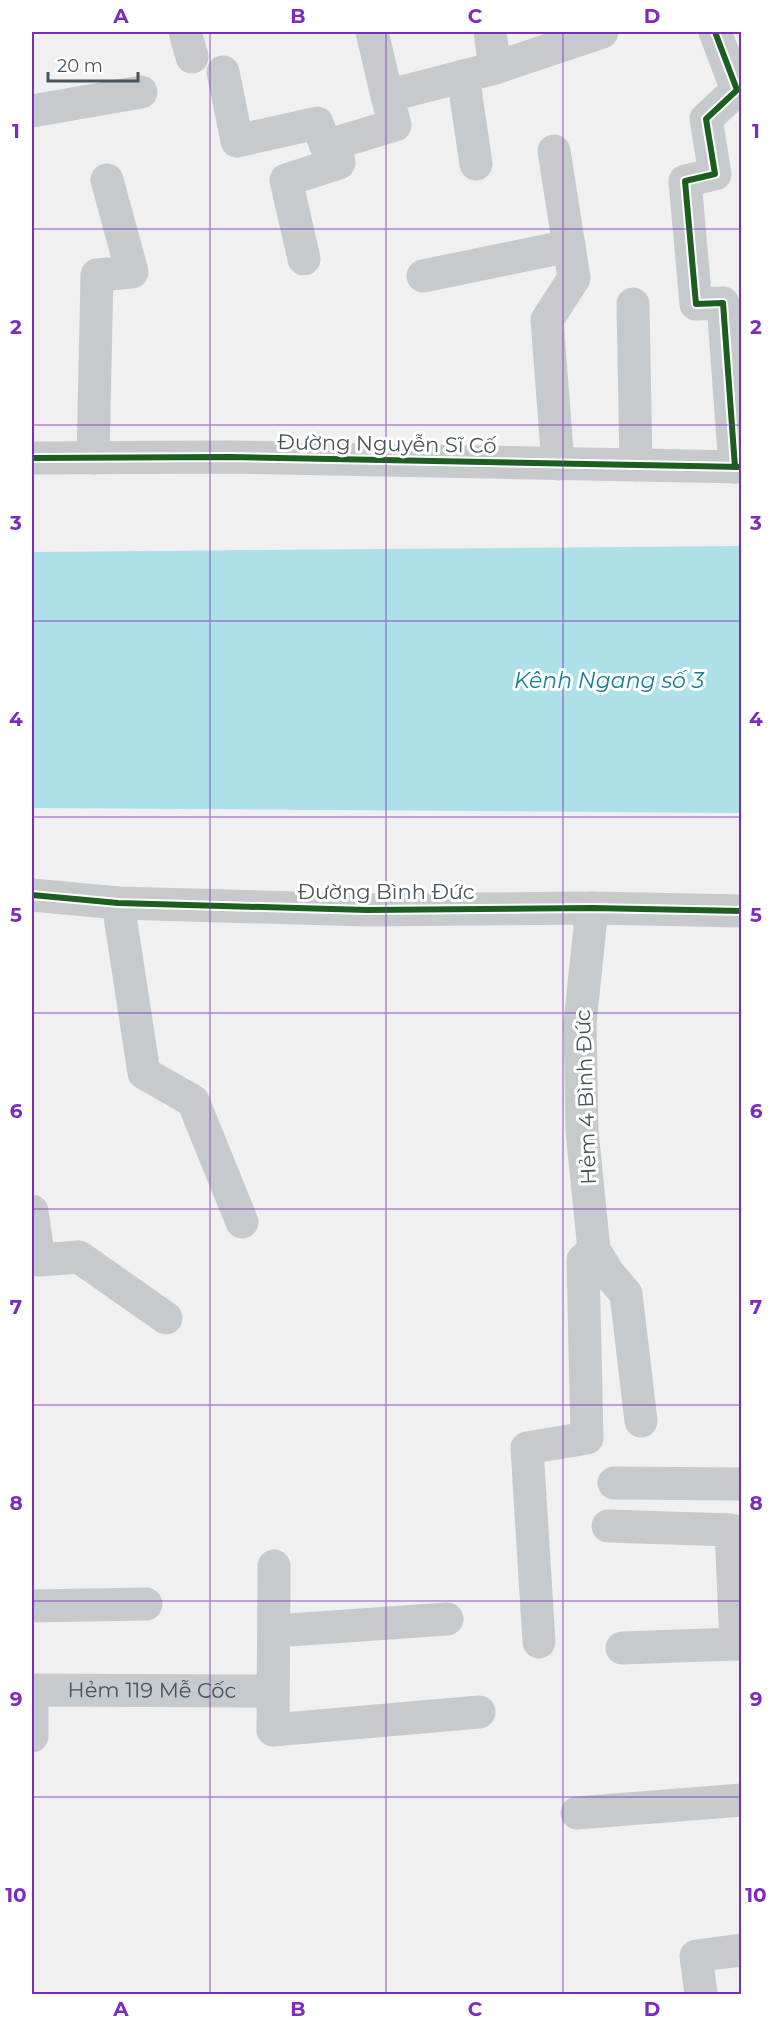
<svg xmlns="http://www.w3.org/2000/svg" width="773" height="2026" font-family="Montserrat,sans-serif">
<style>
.water{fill:#ade0e9}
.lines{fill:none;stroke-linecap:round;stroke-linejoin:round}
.minor{stroke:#c7cacc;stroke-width:33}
.cycleway-casing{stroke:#fff;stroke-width:10}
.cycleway{stroke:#1b5e20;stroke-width:6}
.grid{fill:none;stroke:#7b2cbf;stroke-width:1.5;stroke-opacity:0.55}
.labels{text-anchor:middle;stroke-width:6;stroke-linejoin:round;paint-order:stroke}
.street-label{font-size:21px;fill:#48535b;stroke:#fff}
.water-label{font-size:22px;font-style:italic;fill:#168092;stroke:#fff}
.neatline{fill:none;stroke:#7b2cbf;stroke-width:2}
.grid-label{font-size:20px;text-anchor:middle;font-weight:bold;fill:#7b2cbf}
</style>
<rect width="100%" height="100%" fill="#f0f0f0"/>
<polygon class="water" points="741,546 741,813 32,808 32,552"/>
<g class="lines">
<g class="minor">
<polyline points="185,32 192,57"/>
<polyline points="372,32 387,96"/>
<polyline points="490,32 495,68"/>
<polyline points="715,32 737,90 706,119 715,174 685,181 696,304 723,303 735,467"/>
<polyline points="223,72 237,141 317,123 326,146 395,125 387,96 495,68 602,32"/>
<polyline points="463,76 476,164"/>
<polyline points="32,111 141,92"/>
<polyline points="554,151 574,278 547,320 558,464"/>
<polyline points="304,259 286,180 339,163 335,143"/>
<polyline points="423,276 569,246"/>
<polyline points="633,304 636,465"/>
<polyline points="32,458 229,457 742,467"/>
<polyline points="93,458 97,275 132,272 107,180"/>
<polyline points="32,895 118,903 367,910 592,908 742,911"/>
<polyline points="118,903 144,1073 193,1101 242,1222"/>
<polyline points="32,1211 39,1260 79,1257 166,1318"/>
<polyline points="594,1250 609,1274 626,1294 641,1421"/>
<polyline points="614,1483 742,1484"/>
<polyline points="608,1526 731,1530 736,1644 742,1644"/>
<polyline points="274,1566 273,1730 479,1712"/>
<polyline points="32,1606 146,1604"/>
<polyline points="274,1631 447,1619"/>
<polyline points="539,1642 527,1448 587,1438 583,1260 594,1250 582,1131 580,1023 592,908"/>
<polyline points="622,1648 736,1644"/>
<path id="s1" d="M32 1690 273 1691"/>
<polyline points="32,1736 32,1690"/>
<polyline points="577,1813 742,1800"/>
<polyline points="701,1994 696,1956 742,1950"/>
</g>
<defs>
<g id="cycleway">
<polyline points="715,32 737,90 706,119 715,174 685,181 696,304 723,303 735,467"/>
<polyline points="32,458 229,457 742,467"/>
<polyline points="32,895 118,903 367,910 592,908 742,911"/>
</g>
</defs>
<use href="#cycleway" class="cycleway-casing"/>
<use href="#cycleway" class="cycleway"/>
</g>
<path class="grid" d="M210 32V1994M386 32V1994M563 32V1994M32 229H742M32 425H742M32 621H742M32 817H742M32 1013H742M32 1209H742M32 1405H742M32 1601H742M32 1797H742"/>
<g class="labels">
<g class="street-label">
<text transform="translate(387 444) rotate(1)" y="7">Đường Nguyễn Sĩ Cố</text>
<text x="386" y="899">Đường Bình Đức</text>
<text transform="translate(586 1097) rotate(-92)" y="7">Hẻm 4 Bình Đức</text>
<text dy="7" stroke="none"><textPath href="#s1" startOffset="120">Hẻm 119 Mễ Cốc</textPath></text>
</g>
<g class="water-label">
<text x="609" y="688">Kênh Ngang số 3</text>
</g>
</g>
<rect width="773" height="2026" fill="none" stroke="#ffffff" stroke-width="66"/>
<path d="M48 72v9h90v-9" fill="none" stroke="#48535b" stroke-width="3"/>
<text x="57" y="72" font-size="18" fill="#48535b" stroke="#ffffff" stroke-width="4.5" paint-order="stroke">20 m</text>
<rect x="33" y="33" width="707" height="1960" class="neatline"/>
<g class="grid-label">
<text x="121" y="23">A</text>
<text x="298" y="23">B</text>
<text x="475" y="23">C</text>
<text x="652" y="23">D</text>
<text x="16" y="138">1</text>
<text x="756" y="138">1</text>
<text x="16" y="334">2</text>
<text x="756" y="334">2</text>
<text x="16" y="530">3</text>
<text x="756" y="530">3</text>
<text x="16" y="726">4</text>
<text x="756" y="726">4</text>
<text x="16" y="922">5</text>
<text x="756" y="922">5</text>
<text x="16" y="1118">6</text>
<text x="756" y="1118">6</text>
<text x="16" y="1314">7</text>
<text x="756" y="1314">7</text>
<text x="16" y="1510">8</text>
<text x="756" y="1510">8</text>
<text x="16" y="1706">9</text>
<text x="756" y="1706">9</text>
<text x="16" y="1902">10</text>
<text x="756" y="1902">10</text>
<text x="121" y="2016">A</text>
<text x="298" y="2016">B</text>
<text x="475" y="2016">C</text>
<text x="652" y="2016">D</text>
</g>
</svg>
